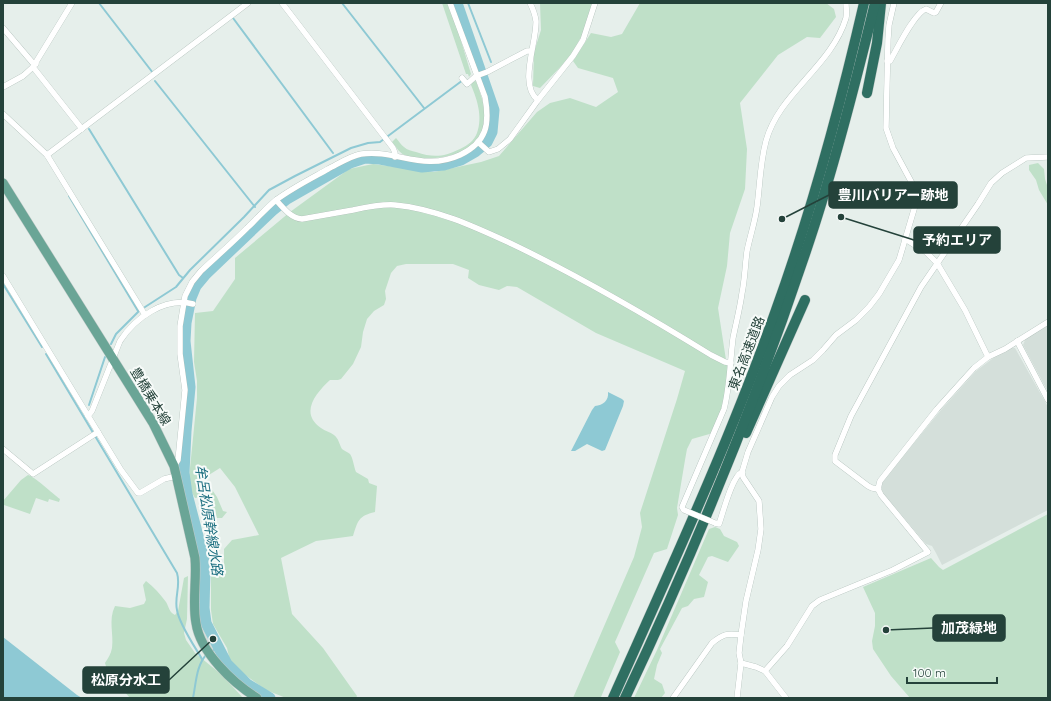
<svg xmlns="http://www.w3.org/2000/svg" width="1051" height="701" font-family="Quicksand,'Noto Sans JP',sans-serif">
<style>
.built{fill:#d4dfda}
.green{fill:#bfe0c8}
.water{fill:#8ec9d4}
.lines{fill:none;stroke-linecap:round;stroke-linejoin:round}
.stream{stroke:#8ec9d4;stroke-width:2}
.river{stroke:#8ec9d4;stroke-width:11}
.minor-casing{stroke:#a8b8b2;stroke-width:6}
.primary-casing{stroke:#c2cac8;stroke-width:10}
.motorway-casing{stroke:#c2cac8;stroke-width:11}
.minor{stroke:#fff;stroke-width:5.5}
.primary{stroke:#6aa596;stroke-width:9}
.motorway{stroke:#2f6f62;stroke-width:10}
.minor-bridge-casing{stroke:#a8b8b2;stroke-width:6;stroke-linecap:butt}
.minor-bridge{stroke:#fff;stroke-width:5.5}
.labels{text-anchor:middle;stroke-width:4;stroke-linejoin:round;paint-order:stroke}
.street-label{font-size:13px;fill:#24423a;stroke:#f7fbf9}
.water-label{font-size:14px;font-style:italic;fill:#1c6f80;stroke:#f7fbf9}
.leader{fill:none;stroke:#24423a;stroke-width:1.5}
.callout-dot{fill:#24423a;stroke:#f7fbf9;stroke-width:1.5}
.callout{fill:#24423a;stroke:#24423a;stroke-width:1.5}
.callout-label{font-size:14px;text-anchor:middle;font-weight:bold;fill:#fff}
</style>
<rect width="100%" height="100%" fill="#e6efeb"/>
<g class="built">
<polygon points="1048,325 1048,392 1023,345 1026,338"/>
<polygon points="1010,348 1015,348 1048,407 1048,510 942,565 936,553 932,546 926,544 882,492 882,482 941,410 976,371 1000,353"/>
<polygon points="203,619 207,629 212,626 226,651 227,658 223,659 211,649 202,630"/>
</g>
<g class="green">
<polygon points="442,3 447,3 459,34 471,74 469,77 468,74 466,74"/>
<polygon points="540,3 594,3 582,35 571,56 540,88 533,86 534,52 541,30"/>
<path d="M640 3H826L834 9 836 17 820 38 807 37 778 55 740 103 747 149 745 189 730 233 727 266 718 308 728 373 725 400 713 433 692 439 687 449 685 460 677 508 678 515 667 549 654 553 615 642 620 652 601 697 573 698 634 557 642 527 640 513 677 399 685 371 596 333 517 287 507 286 499 290 479 285 468 278 469 270 453 264H406L397 266 391 273 385 291 386 299 384 305 374 311 367 319 363 332 361 347 353 364 341 379 338 380H330C316 393 299 413 321 428 325 431 330 432 334 435 339 439 339 444 342 449 344 451 348 452 350 454 353 458 354 467 356 472L368 479 369 483 377 486 375 512C358 516 358 521 353 536L316 541 281 558 292 614 323 648 357 696 356 698H286L266 690 237 669 230 661 227 648 213 624 211 610V573L224 563V549L232 540 259 535 235 487 220 468 204 478 217 497 223 511 227 512 222 518H217L207 496 195 498 191 491 189 478 197 398V381L194 362 195 313 213 311 235 279V258L290 212 349 169 373 164 434 172 481 162 499 156 537 112 550 103 570 98 596 107 618 92 613 78 578 68 573 61 591 33 611 37 622 34Z"/>
<path d="M476 81C481 95 488 113 484 128 477 156 430 163 407 156 400 154 396 147 392 142L396 138C399 141 401 145 404 147 407 150 412 151 416 152 434 158 443 157 460 149 468 145 474 141 477 133 483 117 477 99 471 85L472 82Z"/>
<polygon points="1038,163 1044,169 1045,179 1048,188 1048,205 1039,190 1036,180 1029,170 1029,165"/>
<path d="M28 475C34 476 53 494 60 499L59 502 49 499 48 502 36 498 30 514 4 505 3 507V501L21 480Z"/>
<polygon points="1048,514 1048,698 910,698 891,676 873,649 872,641 875,626 875,613 863,587 931,558 939,567 943,570"/>
<polygon points="715,527 720,529 724,536 737,542 739,546 728,562 712,556 708,557 699,575 708,582 704,597 694,599 688,606 682,608 660,649 662,653 657,665 654,679 662,684 665,693 661,698 634,698 657,650 709,529"/>
<path d="M188 576 187 619 184 633 186 640 195 653 222 675 243 698H130L108 673 105 663C108 658 111 654 112 648 114 634 108 620 115 606L130 608 144 604 146 600 143 585 146 581C154 587 160 594 166 602 169 607 169 612 175 615L178 611 184 578Z"/>
</g>
<g class="water">
<path d="M608 392 622 399 624 401 623 406 605 450 602 451 587 444 575 451H571L592 410 595 406C603 405 609 401 608 392Z"/>
<polygon points="3,637 77,695 82,698 3,698"/>
</g>
<g class="lines">
<g class="stream">
<polyline points="99,3 153,73"/>
<polyline points="342,3 424,108"/>
<polyline points="468,3 491,62"/>
<polyline points="233,18 333,153"/>
<polyline points="155,81 255,207"/>
<polyline points="89,129 179,275 183,278"/>
<polyline points="69,196 138,311"/>
<polyline points="3,284 42,347"/>
<polyline points="145,307 176,287 190,270 244,217 269,190 295,176 351,148 368,143 380,142 463,80"/>
<polyline points="111,344 116,334 139,311"/>
<path d="M46 354 177 573C181 586 174 597 177 610 179 624 195 647 202 659"/>
<polyline points="89,405 105,357"/>
<polyline points="211,652 218,647"/>
<path d="M193 698C196 684 196 665 207 654"/>
</g>
<polyline class="river" points="270,698 247,684 227,664 206,623 204,608 205,570 204,559 187,494 184,473 186,431 190,387 185,341 186,323 191,298 196,286 206,274 272,211 287,199 350,163 365,158 380,159 422,167 444,165 461,160 475,152 487,142 492,132 494,110 457,3"/>
<defs>
<g id="minor">
<polyline points="282,3 393,148 395,153 395,157"/>
<path d="M530 3C533 9 535 14 536 21 537 42 518 85 538 100"/>
<polyline points="3,28 32,62 36,64"/>
<path d="M887 61H890C897 49 914 13 926 9L934 13 936 12 941 3"/>
<polyline points="33,67 82,129"/>
<polyline points="462,78 467,84 476,76 487,72 527,51 531,51"/>
<polyline points="3,87 23,76 33,67 72,3"/>
<polyline points="3,114 47,155 145,315"/>
<polyline points="478,142 489,152 498,149 510,139 538,100 573,56 583,40 595,3"/>
<polyline points="47,155 248,3"/>
<path d="M276 200C283 208 291 218 302 219 319 216 336 213 353 210 367 207 381 204 395 205 437 209 475 227 512 244 581 277 646 315 711 355L725 362 731 363"/>
<polyline points="905,239 926,252 937,263 965,310 988,357"/>
<polyline points="3,276 121,470 138,493 140,493 164,479 176,476"/>
<polyline points="1017,341 1048,400"/>
<path d="M88 416 92 411 120 341C135 318 164 297 193 304"/>
<polyline points="3,449 33,474 98,432"/>
<path d="M174 466 178 460 185 390 180 354V326L185 296 192 282 201 271C216 257 232 243 247 228 257 219 266 208 276 200 292 188 310 179 328 169 338 164 350 156 361 154 396 149 423 172 460 155 487 142 490 124 485 97L450 3"/>
<polyline points="878,489 872,488 868,486 835,461 835,455 851,416 921,287 978,204 991,183 1002,173 1026,158 1048,157"/>
<path d="M684 510 682 507 724 409C730 386 730 362 733 338 736 323 740 308 742 293 745 279 745 265 747 251 750 236 755 222 757 207 760 185 760 163 766 141 779 93 831 67 846 18 847 13 846 8 846 3"/>
<path d="M715 523 719 524C723 513 732 476 742 472"/>
<polyline points="765,671 787,646 812,606 820,600 893,570 928,552 881,495 878,489 880,481 937,409 974,368 988,357 1005,349 1048,322"/>
<path d="M673 698 712 643C723 634 727 633 741 635"/>
<polyline points="737,698 741,663"/>
<polyline points="786,698 765,671 756,667 741,663 739,653 741,635 746,601 758,550 761,529 759,501 743,477 742,472 748,452 772,397 779,386 790,375 813,360 823,350 836,335 856,320 869,307 879,294 899,260 915,206 915,193 913,185 893,148 886,128 888,39 889,25 894,3"/>
</g>
<path id="primary" d="M3 183 153 423 174 466 195 558C197 580 192 602 196 623 200 652 233 683 257 698"/>
<g id="motorway">
<polyline points="867,93 877,43 881,3"/>
<polyline points="746,433 805,300"/>
<path d="M613 698C670 570 729 443 776 310 812 210 840 107 864 3"/>
<path d="M625 698C696 548 759 394 811 236 836 160 856 81 875 3"/>
</g>
</defs>
<use href="#minor" class="minor-casing"/>
<use href="#primary" class="primary-casing"/>
<use href="#motorway" class="motorway-casing"/>
<use href="#minor" class="minor"/>
<use href="#primary" class="primary"/>
<use href="#motorway" class="motorway"/>
<defs>
<polyline id="minor-bridge" points="684,510 715,523"/>
</defs>
<use href="#minor-bridge" class="minor-bridge-casing"/>
<use href="#minor-bridge" class="minor-bridge"/>
</g>
<g class="labels">
<g class="street-label">
<text transform="translate(746 353) rotate(-69)" y="5">東名高速道路</text>
<text transform="translate(151 396) rotate(59)" y="5">豊橋乗本線</text>
</g>
<g class="water-label">
<text transform="translate(209 520) rotate(81)" y="5">牟呂松原幹線水路</text>
</g>
</g>
<path class="leader" d="M782 219L829 195M841 217L914 240M886 630L933 628M213 639L169 680"/>
<g class="callout-dot">
<circle cx="782" cy="219" r="4"/>
<circle cx="841" cy="217" r="4"/>
<circle cx="886" cy="630" r="4"/>
<circle cx="213" cy="639" r="4"/>
</g>
<g class="callout">
<rect x="829" y="182" width="128" height="26" rx="4"/>
<rect x="914" y="227" width="86" height="26" rx="4"/>
<rect x="933" y="615" width="72" height="26" rx="4"/>
<rect x="83" y="667" width="86" height="26" rx="4"/>
</g>
<g class="callout-label">
<text x="893" y="200">豊川バリアー跡地</text>
<text x="957" y="245">予約エリア</text>
<text x="969" y="633">加茂緑地</text>
<text x="126" y="685">松原分水工</text>
</g>
<rect width="1051" height="701" fill="none" stroke="#24423a" stroke-width="8"/>
<path d="M907 677v6h90v-6" fill="none" stroke="#24423a" stroke-width="2"/>
<text x="913" y="677" font-size="12" fill="#24423a" stroke="#f7fbf9" stroke-width="3" paint-order="stroke">100 m</text>
</svg>
